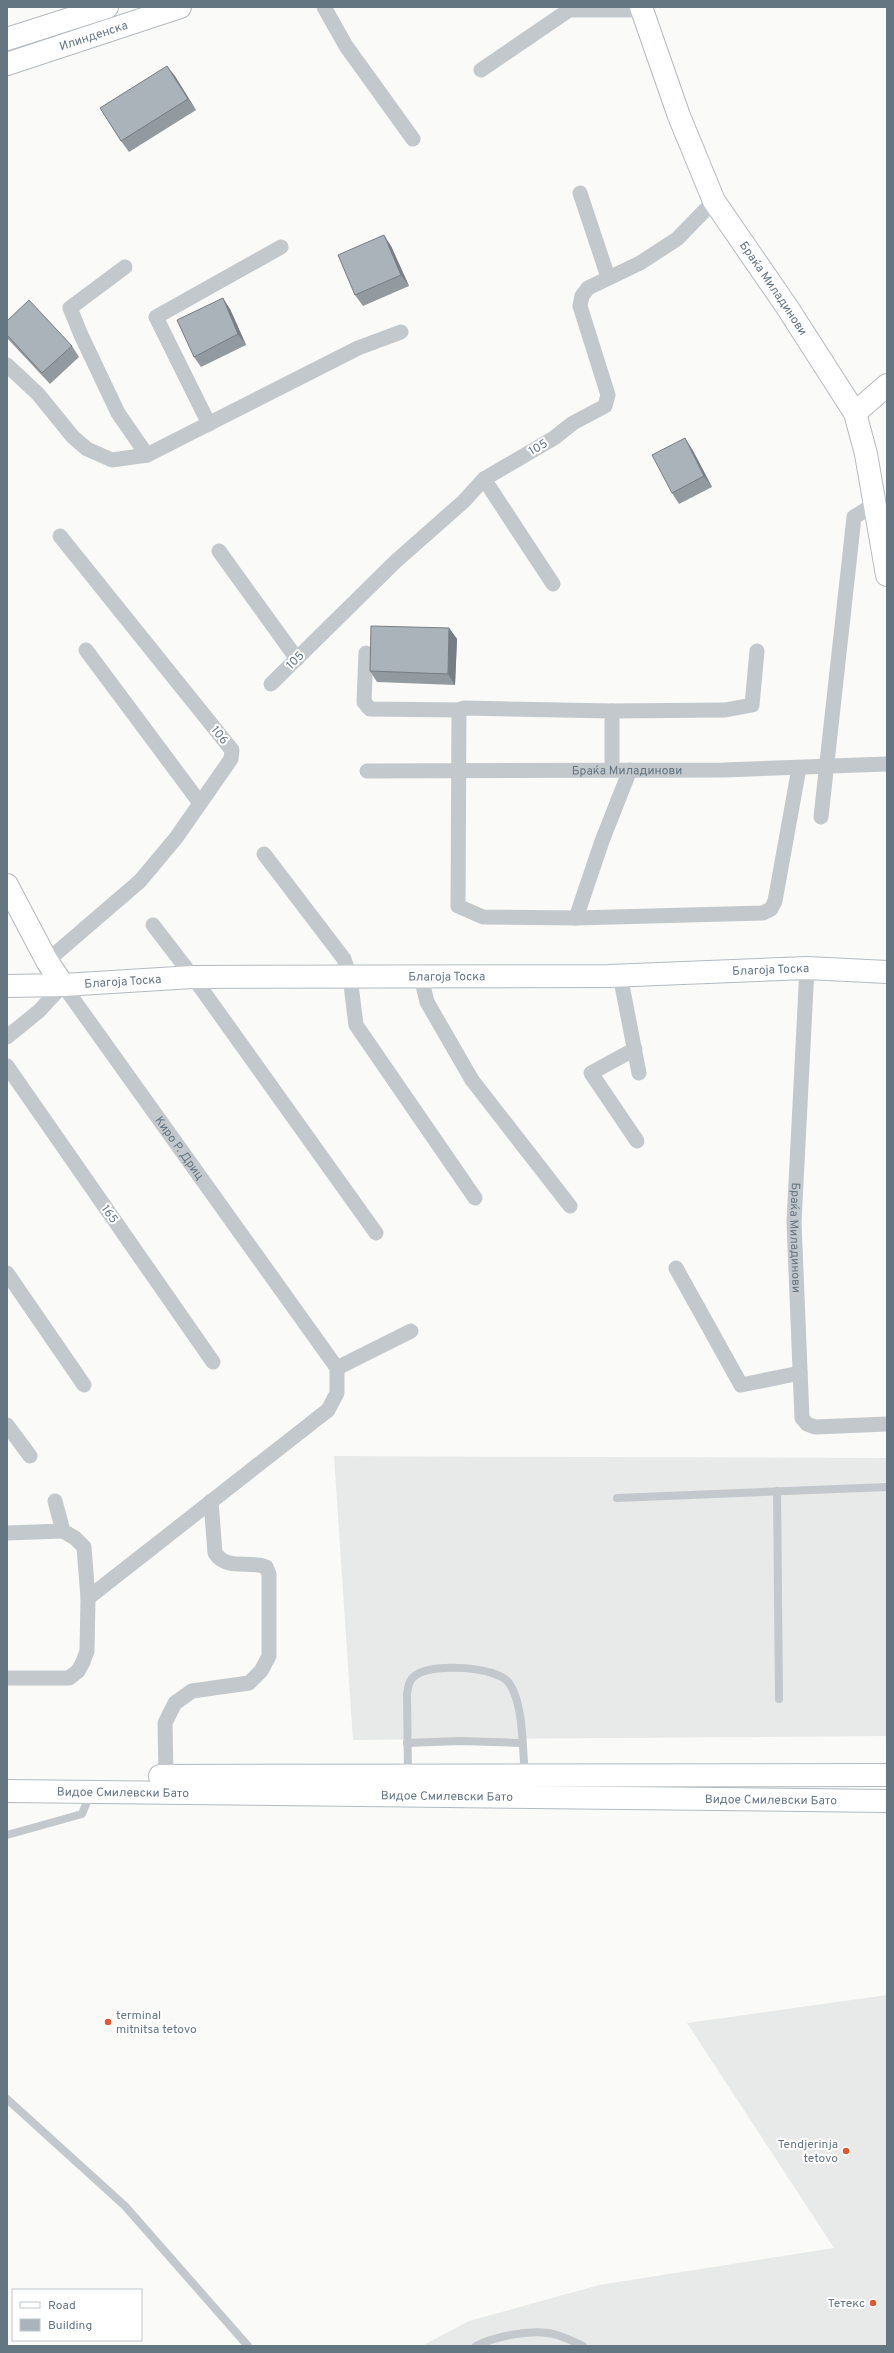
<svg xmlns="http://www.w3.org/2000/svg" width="894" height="2353" font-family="Overpass,sans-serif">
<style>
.built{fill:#e8e9e9}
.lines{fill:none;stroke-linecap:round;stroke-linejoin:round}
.secondary-casing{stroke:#b3babf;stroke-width:24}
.lane{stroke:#c3c8cc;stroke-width:8}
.street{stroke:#c3c8cc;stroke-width:15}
.secondary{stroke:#fff;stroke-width:22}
.wall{fill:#929a9f}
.shaded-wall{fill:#777d82}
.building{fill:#aab3b9;stroke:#777d82}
.poi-dot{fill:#e4572e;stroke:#fff;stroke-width:1.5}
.labels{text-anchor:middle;stroke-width:4;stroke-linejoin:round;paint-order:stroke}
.street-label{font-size:12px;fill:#657683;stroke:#fff}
.poi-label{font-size:12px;fill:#657683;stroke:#fff;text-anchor:end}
</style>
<rect width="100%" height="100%" fill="#fafaf8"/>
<g class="built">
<polygon points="334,1456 887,1458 887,1736 353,1740"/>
<polygon points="887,1995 887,2346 422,2346 469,2321 599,2285 834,2248 687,2023"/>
</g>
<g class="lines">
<defs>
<g id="secondary">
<path id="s4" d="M641 7 679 116 714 201 787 307 855 413 866 454 887 575"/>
<polyline points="7,39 107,7"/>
<path id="s5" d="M7 64 180 7"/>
<polyline points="855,413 887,385"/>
<polyline points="7,885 47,961 63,985"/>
<path id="s6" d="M7 986 63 985 193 977 609 976 807 968 887 972"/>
<polyline points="160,1776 887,1775"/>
<path id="s7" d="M7 1791 887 1801"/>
</g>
</defs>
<use href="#secondary" class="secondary-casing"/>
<g class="lane">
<polyline points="777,1491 779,1699"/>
<polyline points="617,1498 887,1487"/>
<polyline points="407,1743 460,1741 522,1743"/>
<path d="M408 1775 407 1694C408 1687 409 1679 416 1675 432 1663 497 1666 509 1683 524 1704 522 1748 525 1774"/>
<polyline points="7,1835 82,1814 90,1794"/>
<polyline points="7,2099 125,2206 248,2346"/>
<path d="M476 2346C496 2336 535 2328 557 2335 566 2338 575 2342 583 2346"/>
</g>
<g class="street">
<polyline points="324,7 346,46 413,139"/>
<polyline points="481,70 569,10 641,10"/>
<polyline points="580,193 608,277"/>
<polyline points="125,267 70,308 81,335 118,413 147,455"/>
<polyline points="7,365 38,394 73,437 87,449 112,460 147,455 358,348 401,332"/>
<polyline points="209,424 156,317 281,247"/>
<polyline points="484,479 553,584"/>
<polyline points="219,551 297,659"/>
<polyline points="86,650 200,803"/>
<polyline points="366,653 364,702 370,709 459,710"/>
<polyline points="271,684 395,562 464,501 484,479 554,438 573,423 605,406 608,395 580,306 582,296 588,288 640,263 677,239 714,201"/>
<polyline points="612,769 612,711"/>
<polyline points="630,770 602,841 576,918 763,913 771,909 775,901 799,768"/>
<path id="s1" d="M367 771 724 770 887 764"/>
<polyline points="821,817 854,517 875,504"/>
<polyline points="264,854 344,959 350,977 356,1025 475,1198"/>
<polyline points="576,918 483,917 458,906 459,710 464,708 612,711 725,710 752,705 757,651"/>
<polyline points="153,925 193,977 376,1233"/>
<polyline points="47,961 140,881 176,838 231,759 232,750 60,536"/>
<path id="s2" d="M807 968 794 1222 802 1418 807 1424 815 1427 887 1424"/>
<polyline points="620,975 639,1073"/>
<polyline points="421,977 427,1002 472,1080 570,1206"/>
<path id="s3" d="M7 1037 39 1011 63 985 337 1368V1393L328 1410 88 1598"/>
<polyline points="635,1049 591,1073 637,1141"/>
<polyline points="7,1066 213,1362"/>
<polyline points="676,1268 741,1385 800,1373"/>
<polyline points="7,1273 84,1385"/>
<polyline points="337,1368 411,1331"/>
<polyline points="7,1425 30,1456"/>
<polyline points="7,1533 63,1531"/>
<polyline points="7,1678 69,1678 78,1671 83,1662 87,1651 88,1598 84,1547 75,1538 63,1531 55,1501"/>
<path d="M166 1776 165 1723 175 1703 192 1691 249 1683 261 1671 269 1656V1574L266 1567C249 1560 227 1571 215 1553L211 1501"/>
</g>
<use href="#secondary" class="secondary"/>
</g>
<g class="wall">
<polygon points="167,66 196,110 129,152 121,141"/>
<polygon points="391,246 409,286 363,306 355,295"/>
<polygon points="230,309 246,345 201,367 194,357"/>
<polygon points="7,321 72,346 79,357 50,384 7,338"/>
<polygon points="692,449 712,487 679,504 672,493"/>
<polygon points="449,628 457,639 455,685 377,682 370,671"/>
</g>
<g class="shaded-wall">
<polygon points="167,66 175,76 196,110 188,99"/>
<polygon points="384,235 391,246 409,286 401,275"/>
<polygon points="223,298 230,309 246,345 238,334"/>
<polygon points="685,438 692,449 712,487 704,476"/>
<polygon points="449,628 457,639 455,685 448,674"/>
</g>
<g class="building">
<polygon points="167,66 188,99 121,141 100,108"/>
<polygon points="384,235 401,275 355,295 338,255"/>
<polygon points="223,298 238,334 194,357 177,320"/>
<polygon points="29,300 72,346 42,373 7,335 7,321"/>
<polygon points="685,438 704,476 672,493 652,455"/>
<polygon points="371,626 449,628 448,674 370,671"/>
</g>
<g class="poi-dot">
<circle cx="108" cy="2022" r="4"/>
<circle cx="846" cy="2151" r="4"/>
<circle cx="873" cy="2303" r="4"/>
</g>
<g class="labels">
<g class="street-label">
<text dy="4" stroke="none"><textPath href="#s5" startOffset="91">Илинденска</textPath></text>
<text dy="4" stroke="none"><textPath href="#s4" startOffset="313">Браќа Миладинови</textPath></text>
<text transform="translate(538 447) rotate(-30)" y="4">105</text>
<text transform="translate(295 660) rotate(-45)" y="4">105</text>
<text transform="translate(220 735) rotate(51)" y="4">106</text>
<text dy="4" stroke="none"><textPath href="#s1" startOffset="260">Браќа Миладинови</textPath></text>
<text dy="4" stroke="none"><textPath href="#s6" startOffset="764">Благоја Тоска</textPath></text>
<text dy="4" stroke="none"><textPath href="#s6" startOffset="440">Благоја Тоска</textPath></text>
<text dy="4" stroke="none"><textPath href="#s6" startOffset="116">Благоја Тоска</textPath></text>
<text dy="4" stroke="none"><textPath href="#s3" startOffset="277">Киро Р. Дриц</textPath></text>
<text transform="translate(110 1214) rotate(55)" y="4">165</text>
<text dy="4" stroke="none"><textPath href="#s2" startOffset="270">Браќа Миладинови</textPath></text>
<text dy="4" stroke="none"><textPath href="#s7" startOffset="116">Видое Смилевски Бато</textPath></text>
<text dy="4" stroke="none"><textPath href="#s7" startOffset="440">Видое Смилевски Бато</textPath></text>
<text dy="4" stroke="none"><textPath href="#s7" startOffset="764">Видое Смилевски Бато</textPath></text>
</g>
<g class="poi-label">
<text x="116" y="2019" text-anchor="start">terminal<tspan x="116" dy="14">mitnitsa tetovo</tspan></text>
<text x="838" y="2148">Tendjerinja<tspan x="838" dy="14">tetovo</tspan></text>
<text x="865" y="2307">Тетекс</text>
</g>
</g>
<rect width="894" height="2353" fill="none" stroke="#657683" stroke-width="16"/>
<rect x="12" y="2289" width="130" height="52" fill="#ffffff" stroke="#c1c8cd"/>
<rect x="20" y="2302" width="20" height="6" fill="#ffffff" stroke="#c1c8cd"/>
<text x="48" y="2309" font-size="12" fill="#657683">Road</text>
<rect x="20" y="2319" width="20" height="12" fill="#aab3b9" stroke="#c1c8cd"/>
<text x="48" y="2329" font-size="12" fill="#657683">Building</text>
</svg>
